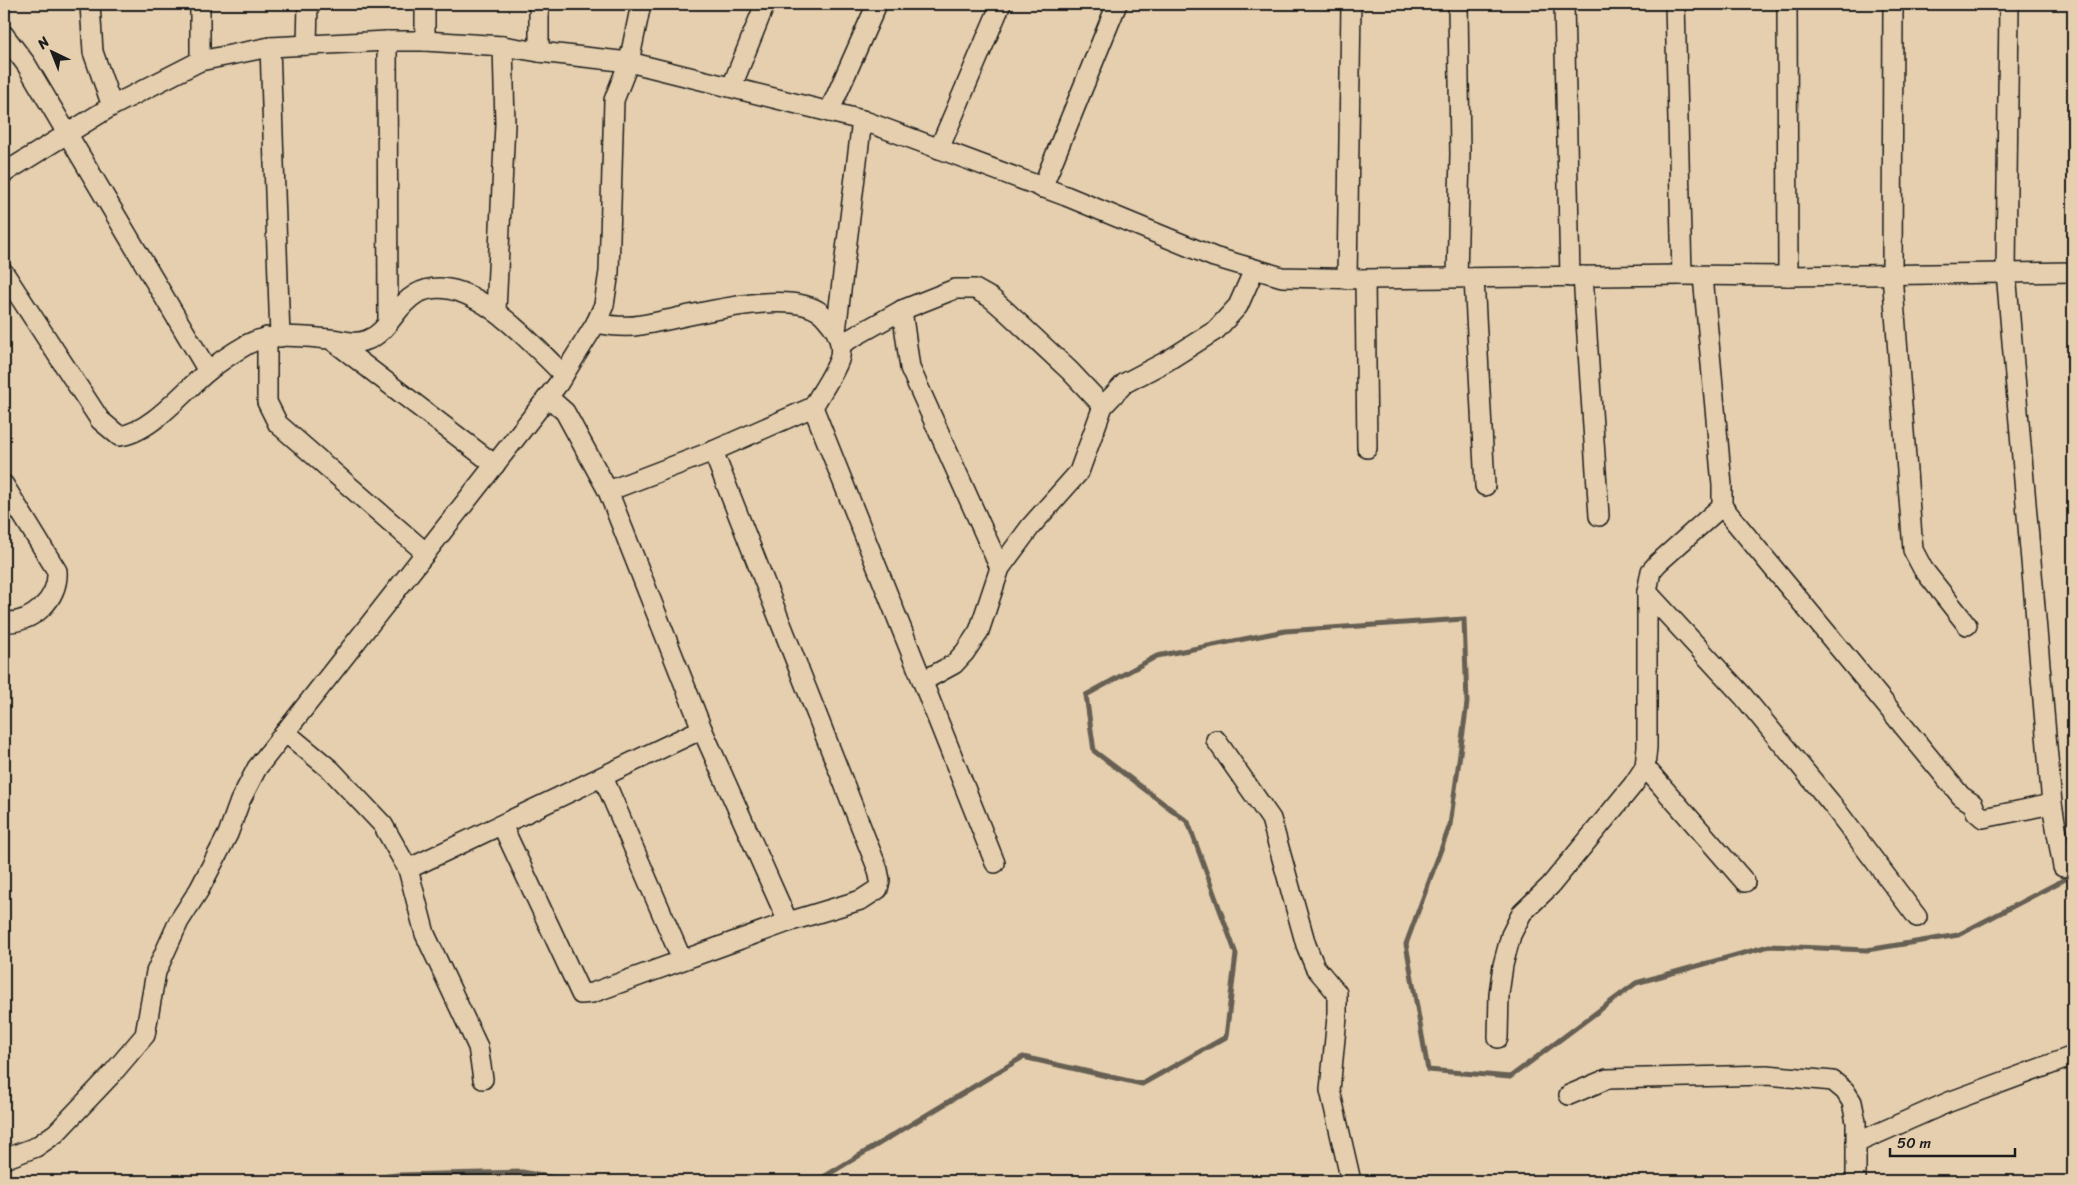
<svg xmlns="http://www.w3.org/2000/svg" width="2077" height="1185" font-family="Sriracha,sans-serif">
<style>
.lines{fill:none;stroke-linecap:round;stroke-linejoin:round}
.stream{stroke:#665e52;stroke-width:5}
.minor-casing{stroke:#1c1c1c;stroke-width:22}
.minor{stroke:#e5cfae;stroke-width:19}
</style>
<rect width="100%" height="100%" fill="#e5cfae"/>
<filter id="ink" filterUnits="userSpaceOnUse"><feTurbulence type="fractalNoise" baseFrequency=".02" numOctaves="2"/><feDisplacementMap in="SourceGraphic" scale="10" xChannelSelector="R" yChannelSelector="G"/><feConvolveMatrix kernelMatrix="1 2 1 2 8 2 1 2 1" color-interpolation-filters="sRGB"/></filter>
<g filter="url(#ink)">
<g class="lines">
<g class="stream">
<polyline points="348,1181 397,1175 522,1172 571,1181"/>
<polyline points="817,1181 1023,1057 1142,1084 1226,1037 1236,954 1188,822 1094,751 1086,695 1157,656 1285,631 1464,619 1467,703 1450,825 1406,944 1428,1070 1510,1077 1636,983 1769,946 1867,950 1958,935 2073,875"/>
</g>
<defs>
<g id="minor">
<polyline points="90,4 93,52 112,106"/>
<polyline points="200,4 200,61"/>
<polyline points="425,4 425,41"/>
<polyline points="1564,4 1570,277"/>
<polyline points="1675,4 1682,275"/>
<polyline points="1787,4 1788,276"/>
<polyline points="1893,4 1892,274 1913,550 1923,569 1967,625"/>
<polyline points="2009,4 2006,272 2052,804 2063,867"/>
<polyline points="4,35 26,64 208,371"/>
<polyline points="387,41 388,320"/>
<polyline points="307,45 308,4"/>
<polyline points="270,47 280,337"/>
<polyline points="539,52 539,4"/>
<polyline points="732,86 765,4"/>
<polyline points="829,112 877,4"/>
<polyline points="939,149 1001,4"/>
<polyline points="4,173 112,106 200,61 270,47 387,41 425,41 503,46 539,52 629,62 862,120 1066,196 1214,257 1282,277 1365,279 1682,275 1788,276 2073,272"/>
<polyline points="1042,188 1117,4"/>
<path d="M4 273 100 420 119 436C150 433 183 392 207 372 219 362 234 352 248 344 271 332 305 337 330 339 343 340 354 345 367 340 388 333 395 306 416 294 466 266 532 345 564 375"/>
<polyline points="1583,276 1599,516"/>
<polyline points="1457,277 1460,154 1458,4"/>
<polyline points="1474,278 1485,486"/>
<polyline points="1347,279 1351,4"/>
<polyline points="1365,279 1367,448"/>
<polyline points="902,310 910,368 1000,568"/>
<polyline points="496,311 505,124 503,46"/>
<path d="M596 323C611 326 626 328 641 325 682 319 787 286 821 313 825 316 828 321 831 324 839 334 843 348 839 360 833 376 821 392 813 407L995 863"/>
<polyline points="836,331 862,120"/>
<polyline points="267,337 267,402 278,424 426,553"/>
<polyline points="333,341 495,465"/>
<polyline points="841,344 902,310 955,289 975,289 991,298 1007,312 1070,371 1103,406"/>
<polyline points="548,397 565,412 608,491 702,729 788,922"/>
<path d="M4 485 57 571C59 599 32 624 4 622"/>
<polyline points="608,491 713,451 813,407"/>
<polyline points="1722,506 1961,796 1973,804 1976,812 1983,818 2052,804"/>
<polyline points="1647,592 1743,696 1831,803 1917,917"/>
<polyline points="923,681 954,664 965,652 979,631 1000,568 1031,526 1079,472 1103,406 1125,383 1167,361 1216,330 1238,306 1254,270"/>
<polyline points="285,732 331,770 383,825 408,869 425,934 478,1047 483,1079"/>
<polyline points="1216,740 1271,819 1306,945 1315,967 1337,993 1337,1017 1330,1090 1351,1181"/>
<polyline points="1645,767 1745,882"/>
<polyline points="603,777 682,960"/>
<polyline points="502,825 581,994 592,993 788,922 861,900 878,889 880,880 878,870 713,451"/>
<polyline points="408,869 702,729"/>
<polyline points="1498,1038 1499,994 1503,965 1511,935 1522,913 1550,886 1633,785 1645,767 1647,747 1647,592 1651,571 1658,563 1722,506 1722,485 1703,276"/>
<polyline points="1569,1095 1607,1079 1767,1075 1833,1081 1845,1091 1852,1102 1856,1122 1856,1181"/>
<polyline points="1856,1143 1949,1102 2073,1056"/>
<polyline points="4,1159 36,1147 56,1133 111,1075 145,1035 156,972 179,921 199,890 228,834 240,801 257,768 558,384 596,323 604,305 609,272 614,100 629,62 641,4"/>
</g>
</defs>
<use href="#minor" class="minor-casing"/>
<use href="#minor" class="minor"/>
</g>
</g>
<rect width="2077" height="1185" fill="none" stroke="#e5cfae" stroke-width="20"/>
<rect x="10" y="10" width="2057" height="1165" fill="none" stroke="#1c1c1c" stroke-width="2" filter="url(#ink)"/>
<g transform="translate(52 52) rotate(317)" stroke="#e5cfae" stroke-width="4" paint-order="stroke">
<path d="M0-4L9 19L0 12L-9 19Z" fill="#1c1c1c"/>
<text y="-8" font-size="14" font-weight="bold" text-anchor="middle" fill="#1c1c1c">N</text>
</g>
<path d="M1890 1148v8h125v-8" fill="none" stroke="#1c1c1c" stroke-width="2.5"/>
<text x="1897" y="1148" font-size="15" fill="#1c1c1c" stroke="#e5cfae" stroke-width="4" paint-order="stroke">50 m</text>
</svg>
